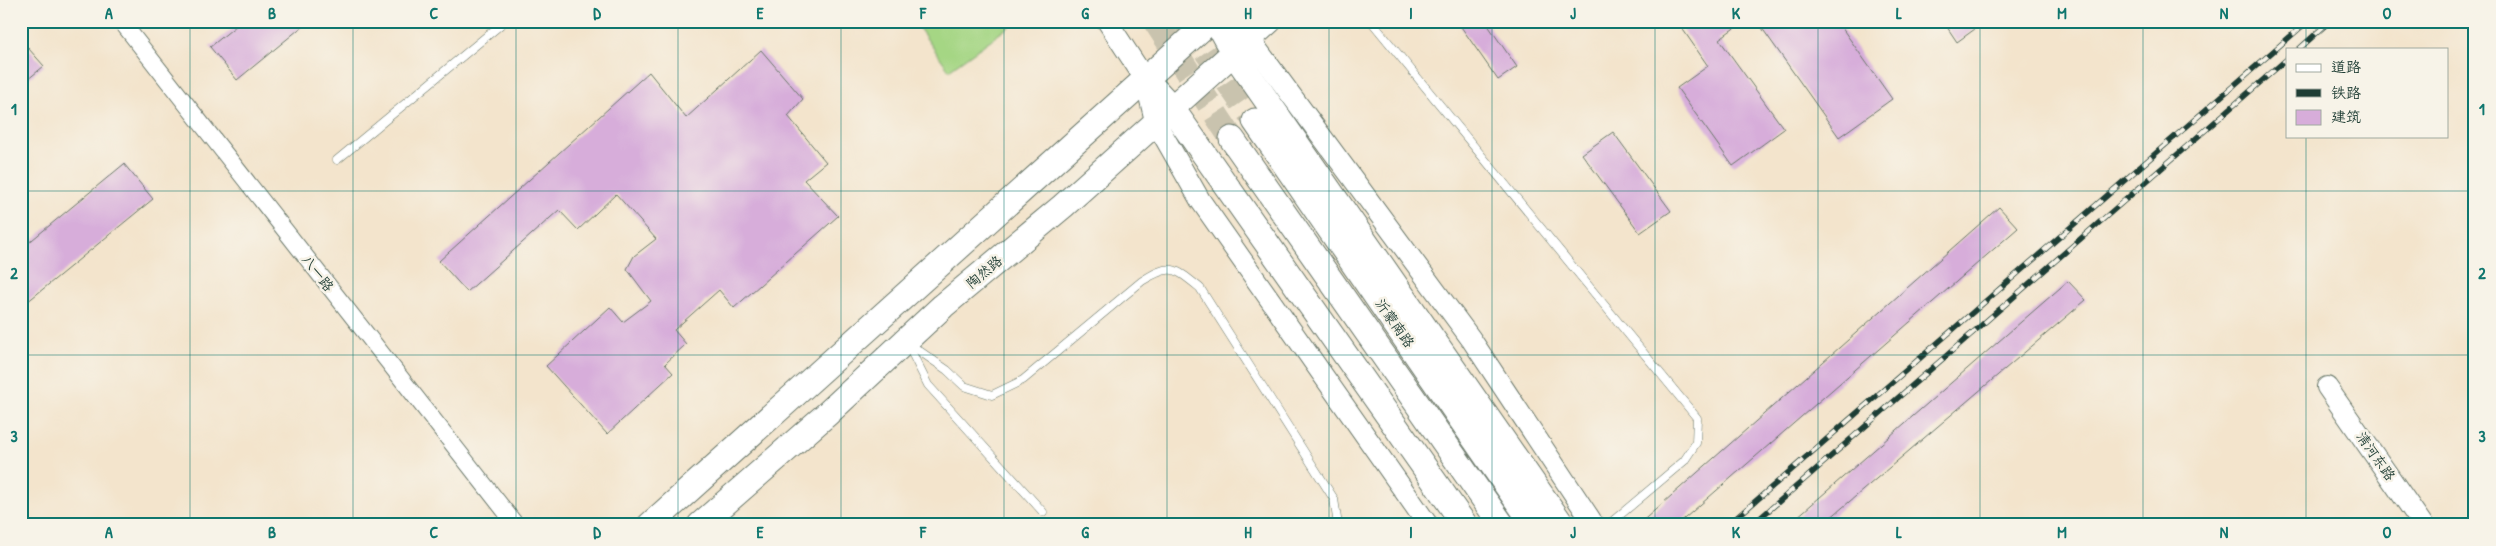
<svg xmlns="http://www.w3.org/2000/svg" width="2496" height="546" font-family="'Patrick Hand','LXGW WenKai TC',sans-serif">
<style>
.green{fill:#a5d684;stroke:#628a5c}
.building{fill:#d7adda}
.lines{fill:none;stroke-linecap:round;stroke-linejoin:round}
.primary-tunnel{stroke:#c9c3ae;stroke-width:25;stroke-dasharray:25 12;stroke-linecap:butt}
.service-casing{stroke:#697769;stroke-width:9}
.minor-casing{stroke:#697769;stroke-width:18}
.tertiary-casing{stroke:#697769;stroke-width:22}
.primary-casing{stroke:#697769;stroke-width:27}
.service{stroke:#fff;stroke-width:8}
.minor{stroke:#fff;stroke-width:16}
.tertiary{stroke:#fff;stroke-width:20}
.primary{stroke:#fff;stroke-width:25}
.rail-casing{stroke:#1f3d34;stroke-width:5.5}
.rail{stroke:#f7f3e8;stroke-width:4;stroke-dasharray:11;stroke-linecap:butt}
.grid{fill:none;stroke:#0f766e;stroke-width:1;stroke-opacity:0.55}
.labels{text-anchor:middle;stroke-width:5;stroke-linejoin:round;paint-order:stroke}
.street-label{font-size:14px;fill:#1f3d34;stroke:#f7f3e8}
.neatline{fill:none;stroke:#0f766e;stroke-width:2}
.grid-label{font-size:16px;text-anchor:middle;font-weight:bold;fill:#0f766e}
</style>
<rect width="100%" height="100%" fill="#f7f3e8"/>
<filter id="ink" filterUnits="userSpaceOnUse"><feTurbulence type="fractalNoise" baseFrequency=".02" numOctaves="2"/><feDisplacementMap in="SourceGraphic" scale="10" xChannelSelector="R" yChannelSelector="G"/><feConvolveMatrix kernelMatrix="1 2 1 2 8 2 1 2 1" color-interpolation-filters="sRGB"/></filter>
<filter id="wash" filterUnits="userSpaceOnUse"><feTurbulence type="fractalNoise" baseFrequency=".0096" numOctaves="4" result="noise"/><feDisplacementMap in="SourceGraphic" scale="20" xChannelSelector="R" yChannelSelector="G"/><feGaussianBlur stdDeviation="1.12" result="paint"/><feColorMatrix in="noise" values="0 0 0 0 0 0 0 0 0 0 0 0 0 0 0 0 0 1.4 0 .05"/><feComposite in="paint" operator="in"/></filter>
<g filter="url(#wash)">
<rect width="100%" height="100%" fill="#f3e4cc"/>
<polygon class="green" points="914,21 1017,21 949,70"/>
<g id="blocks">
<g class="building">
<polygon points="242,21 309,21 237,80 210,47"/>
<polygon points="1457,21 1485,21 1517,67 1498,80"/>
<polygon points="1677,21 1744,21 1719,39 1784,129 1733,166 1677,88 1708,66"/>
<polygon points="1757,21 1837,21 1892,99 1839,137"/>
<polygon points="1943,21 1986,21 1957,42"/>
<polygon points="21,40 44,66 21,85"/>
<polygon points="761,50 803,99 788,116 826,162 804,180 838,216 734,308 719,290 674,330 686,344 665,364 673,373 607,434 546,366 610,307 623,322 651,301 627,269 634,256 656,239 616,194 578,230 559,210 467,292 439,261 649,72 686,118"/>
<polygon points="1613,132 1671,211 1640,233 1582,154"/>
<polygon points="124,164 153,199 21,307 21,249"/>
<polygon points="1999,207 2018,228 1677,525 1638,525"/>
<polygon points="2068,281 2086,300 1822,525 1788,525"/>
</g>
</g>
</g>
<g filter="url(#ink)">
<use href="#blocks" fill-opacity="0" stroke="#697769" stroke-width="1"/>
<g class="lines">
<g class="primary-tunnel">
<polyline points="1155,21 1232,139"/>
<polyline points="1185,21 1255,121"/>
</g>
<defs>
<g id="service">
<polyline points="1371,21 1697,418 1696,443 1684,461 1608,525"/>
<polyline points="337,160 505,21"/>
<polyline points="907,343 928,385 1043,512"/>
<path d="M908 343 947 370 964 386 992 395 1023 380 1142 281C1170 263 1174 267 1200 288L1334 499 1338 525"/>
</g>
<polyline id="minor" points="121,21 516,525"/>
<g id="tertiary">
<polyline points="1107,21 1145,79 1155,121 1200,200 1428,525"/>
<polyline points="1221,21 1249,38 1471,339 1591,520"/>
<polyline points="2327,387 2423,525"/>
</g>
<g id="primary">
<polyline points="1216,21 1233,52 1562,525"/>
<polyline points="1145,79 1171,107 1465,525"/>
<polyline points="1255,121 1534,525"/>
<polyline points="1232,139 1502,525"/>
<polyline points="650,525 1210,21"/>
<polyline points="700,525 827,414 943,306 1063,206 1269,21"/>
</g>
</defs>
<use href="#service" class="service-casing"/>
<use href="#minor" class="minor-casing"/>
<use href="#tertiary" class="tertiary-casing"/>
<use href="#primary" class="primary-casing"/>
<use href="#service" class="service"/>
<use href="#minor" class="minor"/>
<use href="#tertiary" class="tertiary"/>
<use href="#primary" class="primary"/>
<defs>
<g id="rail">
<polyline points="2299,49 2330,21"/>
<polyline points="1728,525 2308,21"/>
<polyline points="1752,525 2287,59"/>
</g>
</defs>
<use href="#rail" class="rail-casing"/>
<use href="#rail" class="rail"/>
</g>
</g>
<path class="grid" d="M190 21V525M353 21V525M516 21V525M678 21V525M841 21V525M1004 21V525M1167 21V525M1329 21V525M1492 21V525M1655 21V525M1818 21V525M1980 21V525M2143 21V525M2306 21V49M2306 136V525M21 191H2475M21 355H2475"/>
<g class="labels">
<g class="street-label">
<text transform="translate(984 272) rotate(-40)" y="5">陶然路</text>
<text transform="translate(318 273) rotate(52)" y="5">八一路</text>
<text transform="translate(1395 323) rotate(55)" y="5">沂蒙南路</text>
<text transform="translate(2376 456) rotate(55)" y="5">清河东路</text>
</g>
</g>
<rect width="2496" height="546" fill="none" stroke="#f7f3e8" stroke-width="55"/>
<rect x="2286" y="48" width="162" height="90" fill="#f7f3e8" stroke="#a1aaa0"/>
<rect x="2296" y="64" width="25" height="8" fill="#ffffff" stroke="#a1aaa0"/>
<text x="2331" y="72" font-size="15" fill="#1f3d34">道路</text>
<rect x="2296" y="89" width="25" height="8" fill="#1f3d34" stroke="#a1aaa0"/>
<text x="2331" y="98" font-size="15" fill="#1f3d34">铁路</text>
<rect x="2296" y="110" width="25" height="15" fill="#d7adda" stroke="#a1aaa0"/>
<text x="2331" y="122" font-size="15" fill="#1f3d34">建筑</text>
<rect x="28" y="28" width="2440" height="490" class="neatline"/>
<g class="grid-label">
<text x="109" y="19">A</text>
<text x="272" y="19">B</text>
<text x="434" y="19">C</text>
<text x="597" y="19">D</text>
<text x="760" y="19">E</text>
<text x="923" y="19">F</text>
<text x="1085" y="19">G</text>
<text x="1248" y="19">H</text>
<text x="1411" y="19">I</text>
<text x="1573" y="19">J</text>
<text x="1736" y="19">K</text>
<text x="1899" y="19">L</text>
<text x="2062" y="19">M</text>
<text x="2224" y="19">N</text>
<text x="2387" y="19">O</text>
<text x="14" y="115">1</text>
<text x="2482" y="115">1</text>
<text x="14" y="279">2</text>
<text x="2482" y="279">2</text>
<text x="14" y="442">3</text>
<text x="2482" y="442">3</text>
<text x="109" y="538">A</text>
<text x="272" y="538">B</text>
<text x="434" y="538">C</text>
<text x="597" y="538">D</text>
<text x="760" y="538">E</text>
<text x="923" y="538">F</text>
<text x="1085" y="538">G</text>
<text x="1248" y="538">H</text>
<text x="1411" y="538">I</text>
<text x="1573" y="538">J</text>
<text x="1736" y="538">K</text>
<text x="1899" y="538">L</text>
<text x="2062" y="538">M</text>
<text x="2224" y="538">N</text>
<text x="2387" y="538">O</text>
</g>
</svg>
